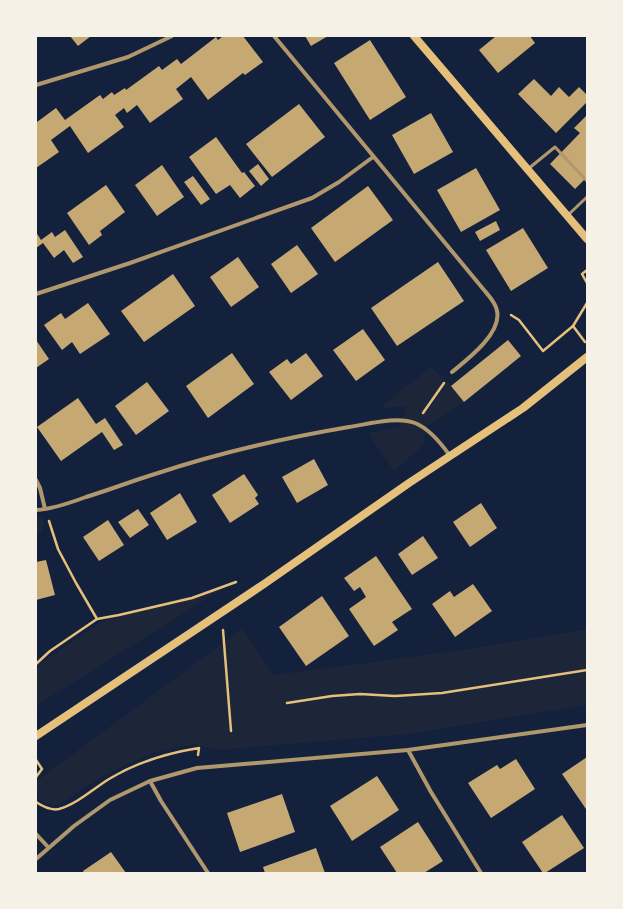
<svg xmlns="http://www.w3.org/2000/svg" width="623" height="909" font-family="'Times New Roman',serif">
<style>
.green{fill:#1d2539}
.building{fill:#c6a872}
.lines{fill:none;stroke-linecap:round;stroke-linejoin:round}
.path{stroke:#e5c07b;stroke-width:2.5}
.service{stroke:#b1986c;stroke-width:3}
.minor{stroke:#b1986c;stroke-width:4}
.secondary{stroke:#e5c07b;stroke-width:8}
</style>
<rect width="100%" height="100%" fill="#14213d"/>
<g class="green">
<polygon points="431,367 451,386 464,402 425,428 424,445 394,471 368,433 399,427 407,406 385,408 383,405"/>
<polygon points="36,518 43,518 44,523 42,531 36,533"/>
<polygon points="228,585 36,706 36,669 47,659 99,623 119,615"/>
<path d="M242 629 274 675C379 661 483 649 587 629V705L407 734 216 750 195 744 154 752 97 779 58 805 48 804 39 800 36 793 38 780Z"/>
</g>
<g class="building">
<polygon points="70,36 91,36 78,46"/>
<polygon points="223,36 243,36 263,62 245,75 243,73 208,100 191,77 176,89 183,99 150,123 137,105 127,113 124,108 115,115 124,127 88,153 70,126 51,140 59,152 36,168 36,120 37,122 56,108 65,120 100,95 103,99 112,92 114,95 125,88 126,90 159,66 162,70 177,59 181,64 216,37 218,40"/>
<polygon points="305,36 328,36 311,46"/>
<polygon points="496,36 530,36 535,43 498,73 479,50"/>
<polygon points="370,40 406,97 370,120 334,63"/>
<polygon points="534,79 551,96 559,87 569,97 579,87 587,95 587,102 556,133 518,94"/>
<polygon points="299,104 325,137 272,177 246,144"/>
<polygon points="431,113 453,152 414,174 392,135"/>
<polygon points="587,115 587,177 575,189 550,164 580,133 574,128"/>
<polygon points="216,137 242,173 244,172 255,186 240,198 230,185 216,194 189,157"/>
<polygon points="258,164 269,179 261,186 249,171"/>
<polygon points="162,165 184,197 157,216 135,185"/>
<polygon points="476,168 500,210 461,232 437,190"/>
<polygon points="193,176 210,199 201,205 184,182"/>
<polygon points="106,185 125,212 100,231 102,235 89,245 67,213"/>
<polygon points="368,186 393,220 335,262 311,228"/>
<polygon points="496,221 500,230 480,241 475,232"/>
<polygon points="523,228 548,268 511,291 486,250"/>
<polygon points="65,230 83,257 73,263 64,250 54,258 43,243 36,248 36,232 41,240 52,232 55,237"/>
<polygon points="297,245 318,274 291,293 271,264"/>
<polygon points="238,257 259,287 231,307 210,277"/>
<polygon points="438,262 464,301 397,346 371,308"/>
<polygon points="173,274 195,306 144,342 121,311"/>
<polygon points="88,303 110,334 80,354 72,342 62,350 44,325 61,313 65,319"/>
<polygon points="363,329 385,360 356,381 333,350"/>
<polygon points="36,340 49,359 36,368"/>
<polygon points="508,340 521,356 464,402 451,386"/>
<polygon points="232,353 254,384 208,418 186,386"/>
<polygon points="306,353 323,376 291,400 269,372 287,359 291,364"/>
<polygon points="147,382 169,411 136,435 115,406"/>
<polygon points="78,398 96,424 105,418 123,445 114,450 102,432 61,461 37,427"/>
<polygon points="314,459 328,485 297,503 282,477"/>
<polygon points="244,474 258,495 255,498 259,504 230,523 212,495"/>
<polygon points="180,493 197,522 167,540 150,513"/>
<polygon points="481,503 497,528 470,547 453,522"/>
<polygon points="138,509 149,525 130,538 118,522"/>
<polygon points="108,520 124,545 99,561 83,537"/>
<polygon points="423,536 438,558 412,575 398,554"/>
<polygon points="376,556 412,609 392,622 398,630 374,646 349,609 366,597 360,587 354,591 344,578"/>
<polygon points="46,560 55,595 36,600 36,562"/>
<polygon points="473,584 492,611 455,637 432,604 450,591 454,597"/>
<polygon points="322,596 349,636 306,666 279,627"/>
<polygon points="587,757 587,809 586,809 562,774"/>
<polygon points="516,759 535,789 491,818 468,783 497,765 500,769"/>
<polygon points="377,776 399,810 352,841 330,806"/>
<polygon points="282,794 295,832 240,852 227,813"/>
<polygon points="562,815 584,848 545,873 543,873 522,842"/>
<polygon points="418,822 443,861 424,873 397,873 380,847"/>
<polygon points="316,848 325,873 265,873 263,867"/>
<polygon points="111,852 126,873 84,873 83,871"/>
</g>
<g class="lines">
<g class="path">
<polyline points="587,270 582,274 587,283"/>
<polyline points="511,315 519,320 543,351 573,326 585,342"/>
<polyline points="573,326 587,303"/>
<polyline points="423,413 444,383"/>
<polyline points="49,521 58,549 76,583 97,619"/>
<polyline points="223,630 231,731"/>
<polyline points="36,664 50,651 97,619 119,615 192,598 236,582"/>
<polyline points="287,703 332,696 360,694 395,696 442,693 587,670"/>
<polyline points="36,760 42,769 36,777"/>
<path d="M36 802C42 806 50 811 59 809 77 804 93 789 109 779 137 762 167 753 199 748L198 755"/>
</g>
<g class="service">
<polyline points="528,169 555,147 587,181"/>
<polyline points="568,215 587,197"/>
</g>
<g class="minor">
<path d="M274 36 484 290C489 296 496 303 497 311 502 333 468 359 452 372"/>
<polyline points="36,85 128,57 172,36"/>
<polyline points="36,294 130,263 312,198 339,182 373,157"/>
<polyline points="36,480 40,488 45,509"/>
<path d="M36 510C53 509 70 503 86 497 109 490 132 481 155 474 218 453 284 438 349 427 369 424 397 416 415 423 430 429 441 443 450 456"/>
<polyline points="408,750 431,792 481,873"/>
<polyline points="150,781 161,801 208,873"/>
<polyline points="36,834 48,847"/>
<polyline points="36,859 74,826 110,800 150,781 197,768 408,750 587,725"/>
</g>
<g class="secondary">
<polyline points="414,36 587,239"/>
<polyline points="36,736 264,584 409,483 523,408 587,357"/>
</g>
</g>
<rect width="623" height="909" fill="none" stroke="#f6f1e7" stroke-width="74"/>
</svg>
